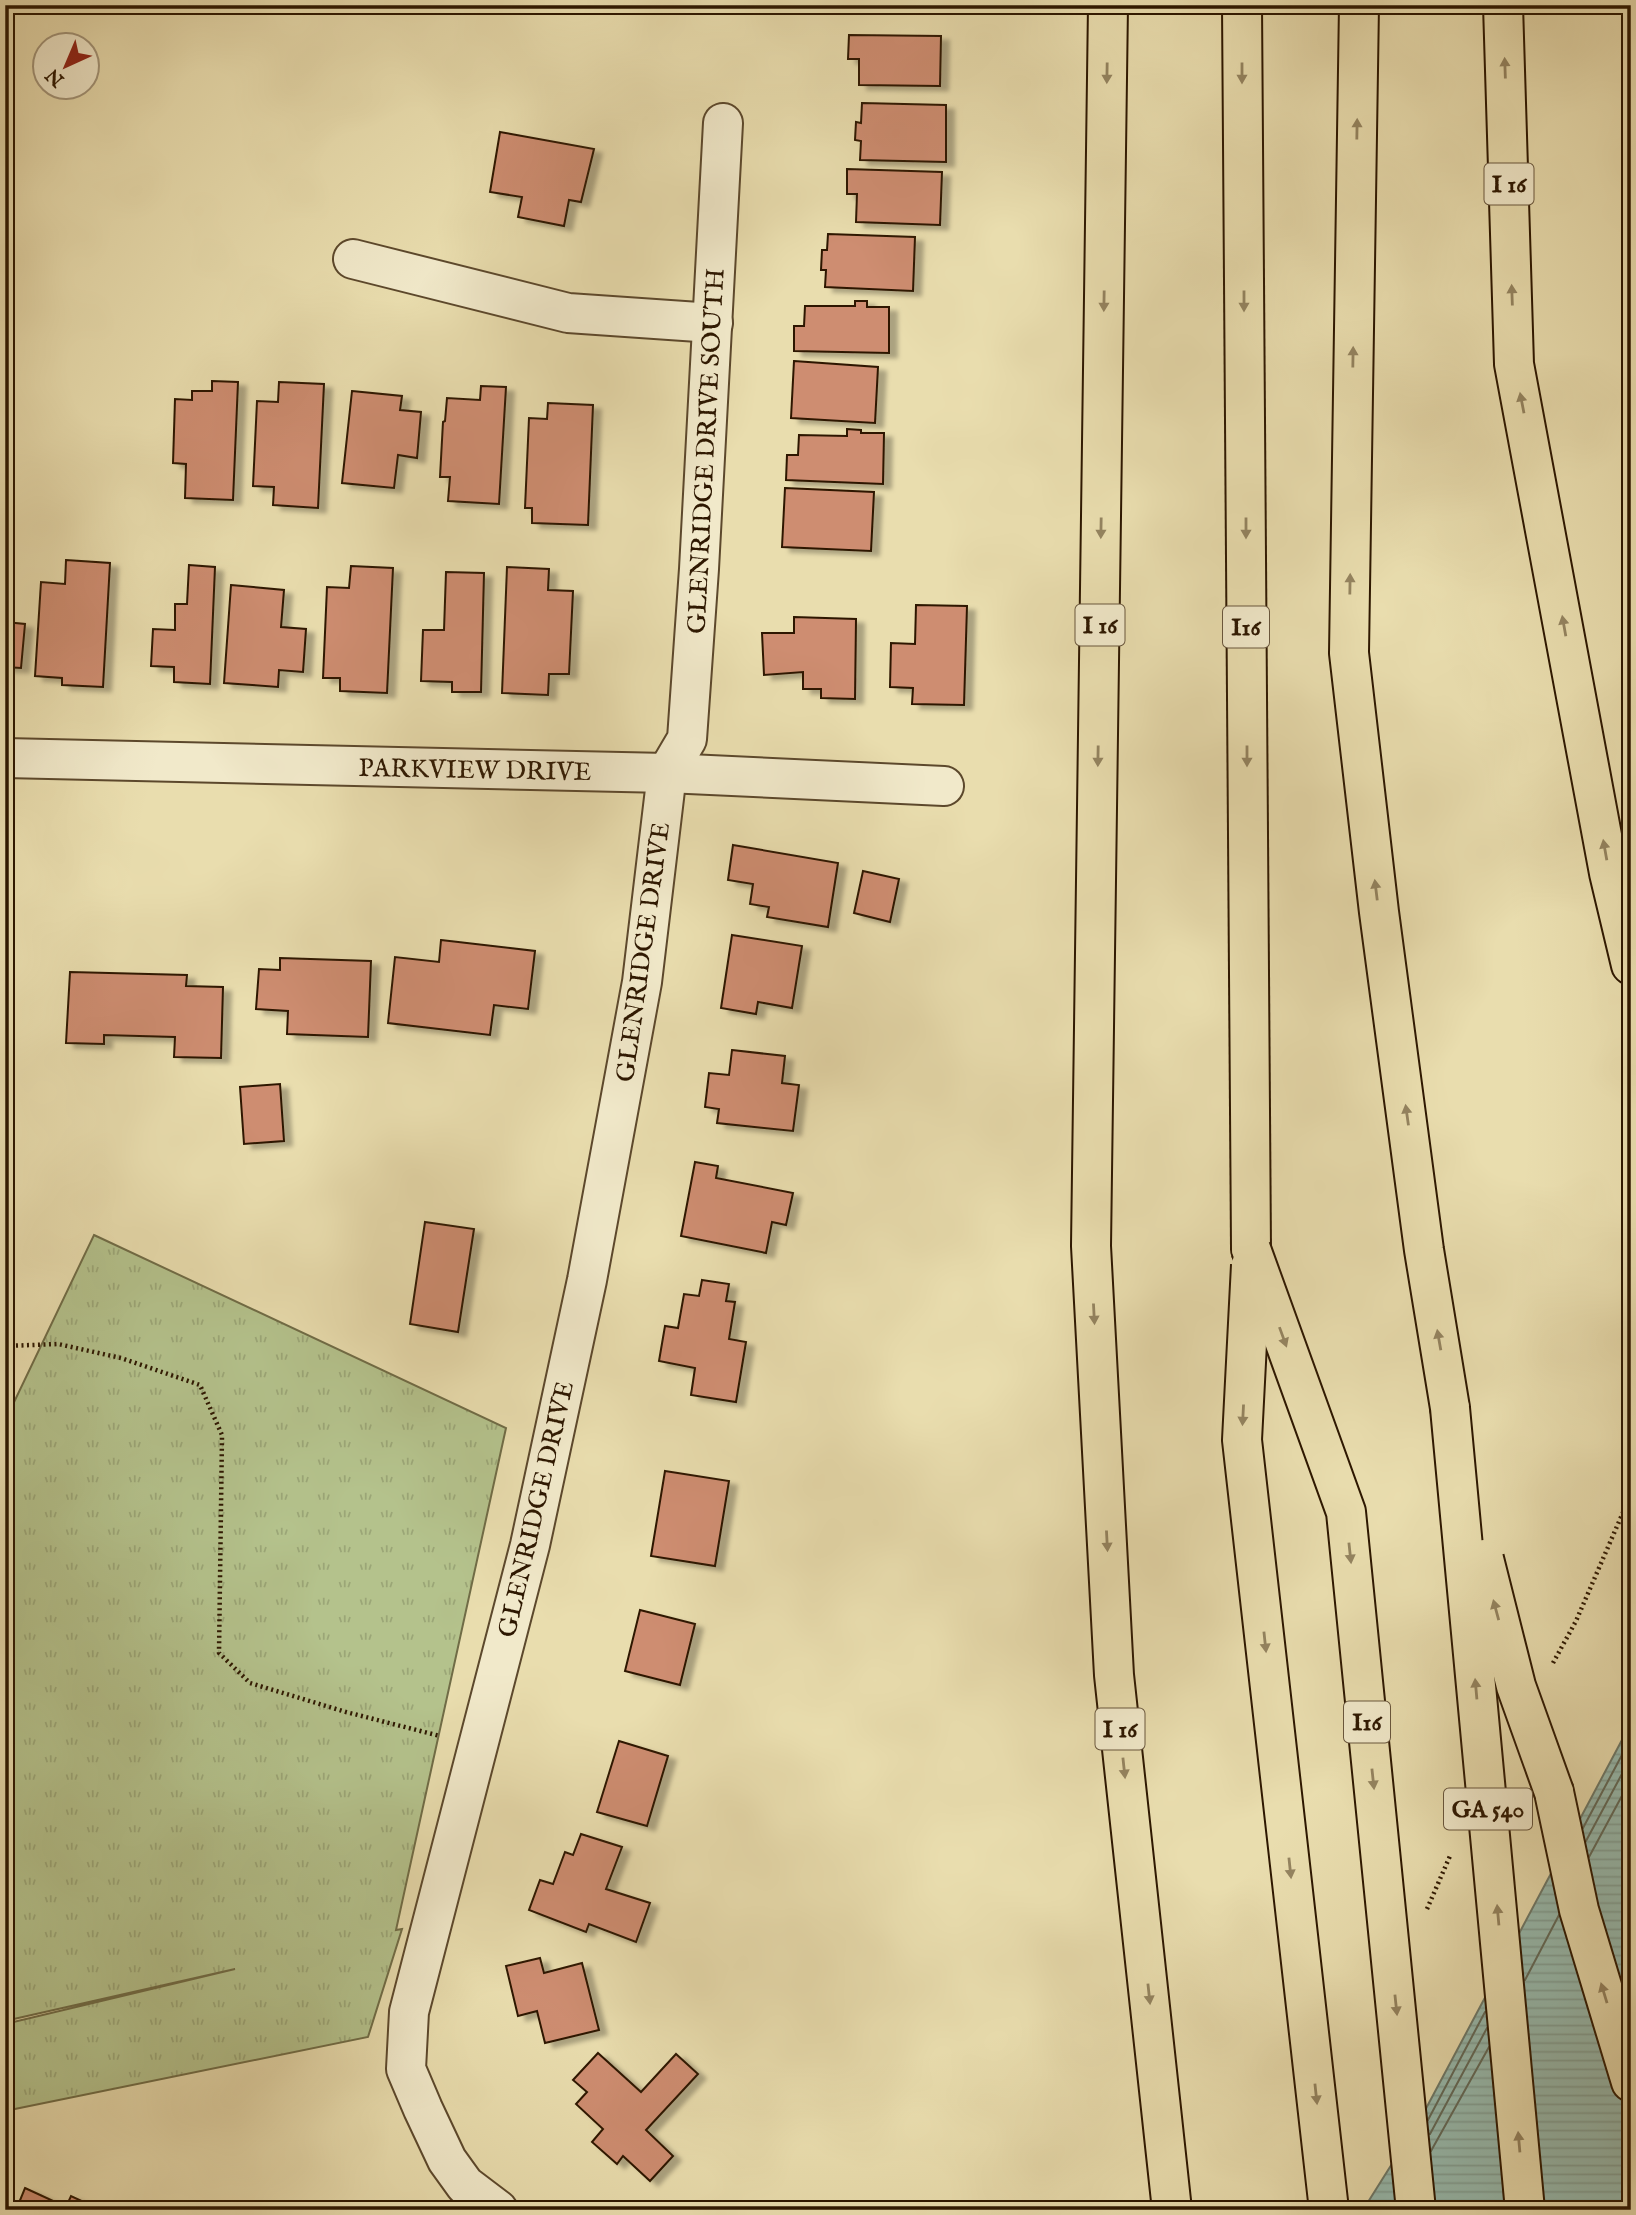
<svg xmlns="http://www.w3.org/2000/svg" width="1636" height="2215" font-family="'IM FELL English',serif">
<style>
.grass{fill:url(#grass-tufts);stroke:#706c46;stroke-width:2}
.water{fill:url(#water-rules);stroke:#6d7969;stroke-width:2}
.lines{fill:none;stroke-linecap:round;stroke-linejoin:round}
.shore{stroke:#626958;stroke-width:2}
.building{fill:#ce8d71;stroke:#2d1700;stroke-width:2;filter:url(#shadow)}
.minor-casing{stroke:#5c482c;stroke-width:42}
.motorway-casing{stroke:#2d1700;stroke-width:42}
.path{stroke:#2d1700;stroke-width:4.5;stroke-dasharray:2 3.5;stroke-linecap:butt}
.minor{stroke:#f1e9ca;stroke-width:38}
.motorway{stroke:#e9ddae;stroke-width:38}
.motorway-bridge-casing{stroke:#2d1700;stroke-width:42;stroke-linecap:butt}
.motorway-bridge{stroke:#e9ddae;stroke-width:38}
.oneway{fill:#948460}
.labels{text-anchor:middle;stroke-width:5;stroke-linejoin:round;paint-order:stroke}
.shield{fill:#f1e9ca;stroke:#68563d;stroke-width:2}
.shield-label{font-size:24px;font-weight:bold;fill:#2d1700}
.street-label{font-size:26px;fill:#2d1700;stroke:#f1e9ca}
</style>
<defs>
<pattern id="grass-tufts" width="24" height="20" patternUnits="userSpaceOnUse" patternTransform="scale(1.75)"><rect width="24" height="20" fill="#b4c28c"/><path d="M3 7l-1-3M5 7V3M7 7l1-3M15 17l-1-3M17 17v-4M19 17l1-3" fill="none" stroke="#9ba677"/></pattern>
<pattern id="water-rules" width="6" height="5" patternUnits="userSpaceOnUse" patternTransform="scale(1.75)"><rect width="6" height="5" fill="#97bbaf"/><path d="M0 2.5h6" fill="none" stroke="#82a095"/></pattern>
<filter id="shadow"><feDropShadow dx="8" dy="4.5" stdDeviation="2" flood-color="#0004"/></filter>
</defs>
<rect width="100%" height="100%" fill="#e9ddae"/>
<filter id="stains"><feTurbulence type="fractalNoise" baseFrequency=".00286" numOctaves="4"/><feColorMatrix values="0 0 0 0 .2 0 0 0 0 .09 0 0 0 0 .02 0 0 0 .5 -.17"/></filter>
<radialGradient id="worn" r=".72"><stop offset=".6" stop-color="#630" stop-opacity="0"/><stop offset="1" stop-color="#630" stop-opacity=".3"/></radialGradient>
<polygon class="grass" points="94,1235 506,1428 396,1930 402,1929 368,2037 5,2111 5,2024 235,1969 5,2021 5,1421"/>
<polygon class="water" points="1631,1723 1631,2210 1363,2210 1422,2116"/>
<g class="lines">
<g class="shore">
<polyline points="1583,1828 1631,1738"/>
<polyline points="1586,1841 1631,1757"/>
<polyline points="1589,1857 1631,1779"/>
<polyline points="1525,1980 1559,1915"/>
<polyline points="1428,2120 1485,2012"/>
<polyline points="1430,2134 1487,2028"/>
<polyline points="1431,2151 1489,2047"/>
</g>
</g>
<g class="building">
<polygon points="849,35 941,36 940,86 859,85 859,59 848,59"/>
<polygon points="862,103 946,105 946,162 860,160 861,141 855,140 856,122 861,123"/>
<polygon points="500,132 594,149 581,202 569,200 564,226 518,217 522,197 490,192"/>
<polygon points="847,169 942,172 940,225 856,222 857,194 847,194"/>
<polygon points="828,234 915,237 913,291 825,287 826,270 821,270 822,250 827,250"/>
<polygon points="855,301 867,301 867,307 889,307 889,353 794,351 794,326 804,326 805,306 855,306"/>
<polygon points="794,361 878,367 875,423 791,418"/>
<polygon points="212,381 238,382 233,500 185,498 186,464 173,463 175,399 192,400 192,391 212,391"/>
<polygon points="279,382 324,384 318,508 273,505 274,487 253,486 257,401 278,402"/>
<polygon points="481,386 506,387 499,504 448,501 450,477 440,477 443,422 445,421 447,398 480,400"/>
<polygon points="352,391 402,396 400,410 421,412 417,458 398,455 394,488 342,483"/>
<polygon points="548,403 593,405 588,525 532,523 532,508 525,508 529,418 547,419"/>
<polygon points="847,429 861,430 861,433 884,433 883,484 786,480 787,455 798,455 799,435 847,436"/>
<polygon points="785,488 874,492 871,551 782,547"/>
<polygon points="66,560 110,563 103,687 62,685 62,678 35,676 41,582 65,584"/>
<polygon points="189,565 215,567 210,684 174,682 174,667 151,666 153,629 175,630 175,604 187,604"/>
<polygon points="351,566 393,568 387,693 340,691 340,678 323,678 327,587 349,588"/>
<polygon points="507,567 549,569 548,590 573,591 569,674 549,674 548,695 502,693"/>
<polygon points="446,572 484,573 481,692 452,692 452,682 421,681 423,630 444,630"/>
<polygon points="231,585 284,590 281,627 306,629 303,672 279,670 278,687 224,683"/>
<polygon points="916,605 967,606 964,705 912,704 913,688 890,687 891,643 915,644"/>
<polygon points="794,617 856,619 855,699 821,698 821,689 803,689 803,672 764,675 762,633 794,633"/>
<polygon points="5,622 25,624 21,668 5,667"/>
<polygon points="733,845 838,863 828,927 767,917 769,907 750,904 753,884 728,880"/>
<polygon points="863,871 899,879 890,922 854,913"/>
<polygon points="732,935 802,946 792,1008 758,1002 756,1014 721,1008"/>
<polygon points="441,940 535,951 528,1009 494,1005 490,1035 388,1023 395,957 439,962"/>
<polygon points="280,958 371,961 368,1037 287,1034 288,1011 256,1009 259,969 280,970"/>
<polygon points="70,972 187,975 186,986 223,987 221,1058 174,1057 175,1037 104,1035 104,1044 66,1043"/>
<polygon points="732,1050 785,1056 782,1083 799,1085 793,1131 717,1123 719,1109 705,1107 709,1073 729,1075"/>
<polygon points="280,1084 284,1141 244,1144 240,1087"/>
<polygon points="695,1162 718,1166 716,1178 793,1193 786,1225 772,1222 766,1253 681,1236"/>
<polygon points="425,1222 474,1229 458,1332 410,1324"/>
<polygon points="702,1280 729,1284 726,1301 735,1302 729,1339 746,1342 736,1402 691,1395 695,1368 659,1361 665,1326 678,1328 684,1294 699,1296"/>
<polygon points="665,1471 729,1481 715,1566 651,1556"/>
<polygon points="640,1610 695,1624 680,1685 625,1671"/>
<polygon points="619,1741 668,1756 647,1826 597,1812"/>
<polygon points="581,1834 622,1847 606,1889 650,1903 636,1942 589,1924 586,1932 529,1910 540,1880 553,1884 565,1852 573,1855"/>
<polygon points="540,1958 544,1973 582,1963 599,2030 545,2043 537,2011 518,2016 506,1966"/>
<polygon points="598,2053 641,2092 676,2054 698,2074 646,2130 673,2156 650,2181 623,2156 617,2164 592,2142 603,2129 576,2104 587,2092 573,2080"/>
<polygon points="25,2188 66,2207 71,2196 101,2210 16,2210"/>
</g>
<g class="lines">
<defs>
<g id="minor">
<polyline points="353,259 568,313 713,323"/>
<polyline points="5,758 667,773 944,786"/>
<polyline points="498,2210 465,2185 447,2160 423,2109 406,2069 409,2012 530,1545 587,1280 642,982 667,773 687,739 699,569 723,123"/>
</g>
<g id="motorway">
<polyline points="1108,5 1091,1246 1114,1675 1172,2210"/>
<polyline points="1242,5 1251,1249"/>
<polyline points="1359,5 1349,653 1379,912 1424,1250 1450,1408"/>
<polyline points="1503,5 1514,364 1609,873 1631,965"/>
<polyline points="1554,1792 1579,1910 1631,2082"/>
</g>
</defs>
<use href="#minor" class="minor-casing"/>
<use href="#motorway" class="motorway-casing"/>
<g class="path">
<polyline points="5,1346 58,1344 121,1358 200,1385 222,1435 219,1653 250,1683 346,1712 440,1736"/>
<polyline points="1553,1663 1576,1621 1631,1494"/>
<polyline points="1427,1909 1450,1856"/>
</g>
<use href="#minor" class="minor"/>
<use href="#motorway" class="motorway"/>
<defs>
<g id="motorway-bridge">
<polyline points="1251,1249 1346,1512 1416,2210"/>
<polyline points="1251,1265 1242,1440 1329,2210"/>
<polyline points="1450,1408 1525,2210"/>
<polyline points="1484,1559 1516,1686 1554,1792"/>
</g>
</defs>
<use href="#motorway-bridge" class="motorway-bridge-casing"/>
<use href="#motorway-bridge" class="motorway-bridge"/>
</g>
<defs><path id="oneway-solid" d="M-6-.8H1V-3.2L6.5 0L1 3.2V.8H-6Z" transform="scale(1.75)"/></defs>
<g class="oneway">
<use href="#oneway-solid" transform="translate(1505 68) rotate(-92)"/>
<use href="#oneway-solid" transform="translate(1107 73) rotate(91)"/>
<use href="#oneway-solid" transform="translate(1242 73) rotate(90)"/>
<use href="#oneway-solid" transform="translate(1357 129) rotate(-89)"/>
<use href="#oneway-solid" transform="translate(1512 295) rotate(-92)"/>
<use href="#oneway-solid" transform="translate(1104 301) rotate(91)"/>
<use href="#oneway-solid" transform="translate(1244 301) rotate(90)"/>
<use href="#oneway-solid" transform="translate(1353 357) rotate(-89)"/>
<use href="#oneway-solid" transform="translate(1522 403) rotate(-101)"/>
<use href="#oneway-solid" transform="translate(1101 528) rotate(91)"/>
<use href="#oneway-solid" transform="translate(1246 528) rotate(90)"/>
<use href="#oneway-solid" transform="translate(1350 584) rotate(-89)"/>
<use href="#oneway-solid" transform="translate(1564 626) rotate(-100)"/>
<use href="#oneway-solid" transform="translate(1098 756) rotate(91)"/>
<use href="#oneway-solid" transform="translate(1247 756) rotate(90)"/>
<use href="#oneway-solid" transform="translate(1605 850) rotate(-100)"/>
<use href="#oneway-solid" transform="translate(1376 890) rotate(-97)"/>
<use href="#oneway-solid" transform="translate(1407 1115) rotate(-98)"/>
<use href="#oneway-solid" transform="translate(1094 1314) rotate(87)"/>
<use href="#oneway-solid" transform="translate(1283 1337) rotate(70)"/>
<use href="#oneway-solid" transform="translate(1439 1340) rotate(-100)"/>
<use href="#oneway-solid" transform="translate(1243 1415) rotate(93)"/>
<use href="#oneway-solid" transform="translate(1107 1541) rotate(87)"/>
<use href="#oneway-solid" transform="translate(1350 1553) rotate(84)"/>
<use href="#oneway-solid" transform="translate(1496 1610) rotate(-105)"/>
<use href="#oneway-solid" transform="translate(1265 1642) rotate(84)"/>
<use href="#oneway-solid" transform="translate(1476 1689) rotate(-95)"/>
<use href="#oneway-solid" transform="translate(1124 1768) rotate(84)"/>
<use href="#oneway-solid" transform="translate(1373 1779) rotate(84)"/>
<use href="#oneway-solid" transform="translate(1290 1868) rotate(84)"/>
<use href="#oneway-solid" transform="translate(1498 1915) rotate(-95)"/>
<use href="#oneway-solid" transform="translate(1604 1993) rotate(-107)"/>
<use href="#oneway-solid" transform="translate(1149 1994) rotate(84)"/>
<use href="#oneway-solid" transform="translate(1396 2005) rotate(84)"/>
<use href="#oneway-solid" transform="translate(1316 2094) rotate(84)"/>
<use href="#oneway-solid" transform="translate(1519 2142) rotate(-95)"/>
</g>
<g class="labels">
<g class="shield">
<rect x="1484.5" y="163.5" width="49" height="41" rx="5"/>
<rect x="1075.5" y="604.5" width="49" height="41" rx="5"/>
<rect x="1223" y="606.5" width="46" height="41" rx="5"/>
<rect x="1344" y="1701.5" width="46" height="41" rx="5"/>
<rect x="1095.5" y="1708.5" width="49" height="41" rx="5"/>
<rect x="1444" y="1788.5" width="88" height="41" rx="5"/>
</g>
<g class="shield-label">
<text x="1509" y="192">I 16</text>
<text x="1100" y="633">I 16</text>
<text x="1246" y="635">I16</text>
<text x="1367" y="1730">I16</text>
<text x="1120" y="1737">I 16</text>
<text x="1488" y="1817">GA 540</text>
</g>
<g class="street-label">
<text transform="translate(705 451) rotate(-87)" y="9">GLENRIDGE DRIVE SOUTH</text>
<text transform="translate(475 769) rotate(1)" y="9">PARKVIEW DRIVE</text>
<text transform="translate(642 952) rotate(-82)" y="9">GLENRIDGE DRIVE</text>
<text transform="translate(535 1509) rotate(-77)" y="9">GLENRIDGE DRIVE</text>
</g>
</g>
<rect width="1636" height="2215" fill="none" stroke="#e9ddae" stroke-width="28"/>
<rect x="7" y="7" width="1622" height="2201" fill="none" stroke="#2d1700" stroke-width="3.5"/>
<rect x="14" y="14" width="1608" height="2187" fill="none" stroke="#2d1700" stroke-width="2"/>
<g transform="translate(66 66) rotate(224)"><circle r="33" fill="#f1e9ca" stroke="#a39579" stroke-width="2"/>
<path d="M0-5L12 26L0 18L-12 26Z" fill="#8f2418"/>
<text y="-10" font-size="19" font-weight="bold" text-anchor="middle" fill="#2d1700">N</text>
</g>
<rect width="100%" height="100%" filter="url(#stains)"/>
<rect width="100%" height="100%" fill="url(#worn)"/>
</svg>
